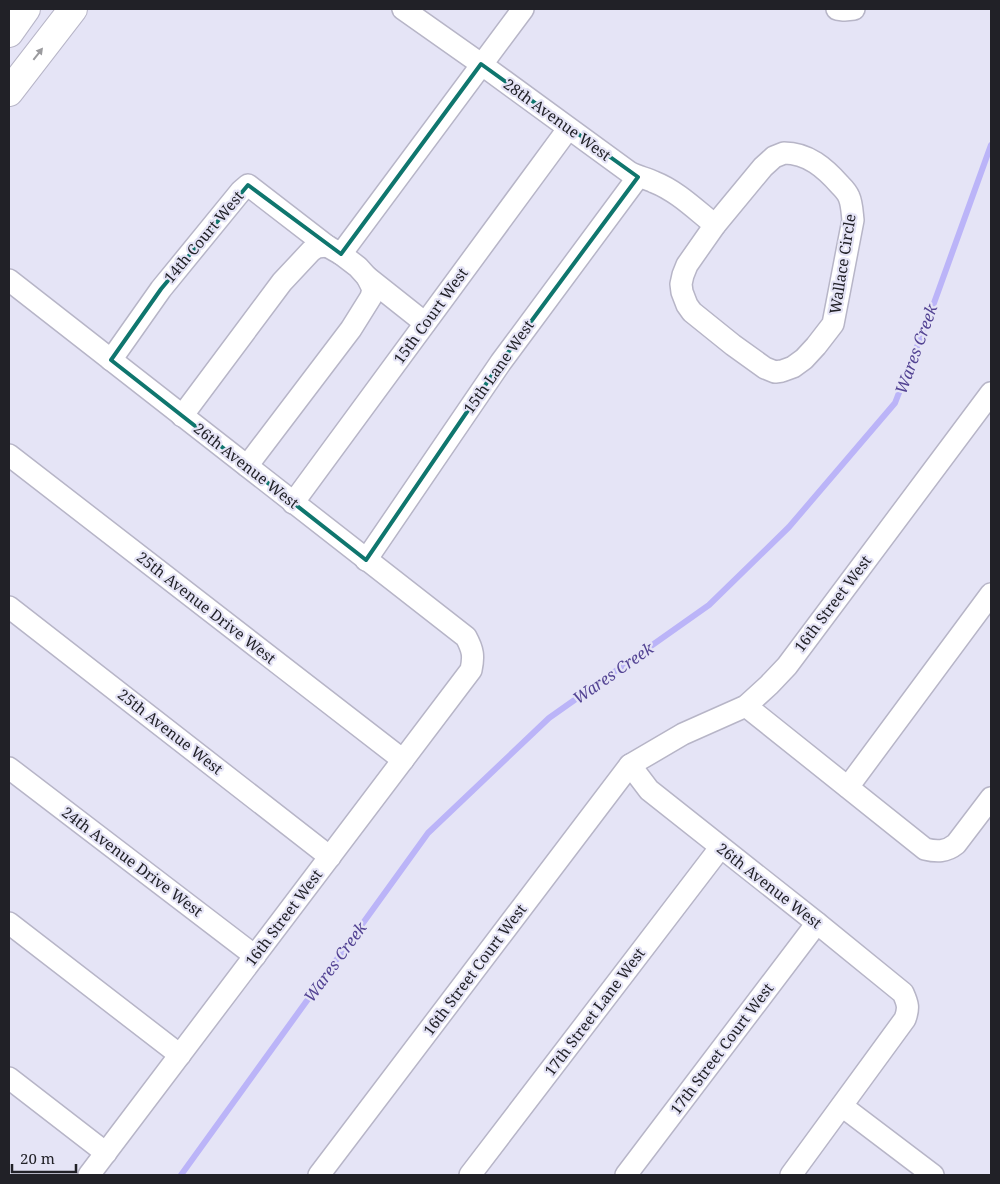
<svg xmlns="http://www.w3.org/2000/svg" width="1000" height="1184" font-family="'Noto Serif',serif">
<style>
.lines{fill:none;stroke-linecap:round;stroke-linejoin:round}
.stream{stroke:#bbb4f8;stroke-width:6}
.minor-casing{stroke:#b7b5c7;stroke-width:24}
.primary-casing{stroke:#b7b5c7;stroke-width:30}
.minor{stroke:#fff;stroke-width:21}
.primary{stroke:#fff;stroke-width:28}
.oneway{fill:#9b9b9e}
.marked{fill:none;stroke:#0f766e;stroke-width:4;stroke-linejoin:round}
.labels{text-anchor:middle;stroke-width:4.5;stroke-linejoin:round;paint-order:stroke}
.street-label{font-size:15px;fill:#212127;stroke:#e5e4f6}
.water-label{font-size:16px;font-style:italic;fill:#534393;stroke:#e5e4f6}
</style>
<rect width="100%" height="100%" fill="#e5e4f6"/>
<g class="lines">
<polyline class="stream" points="181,1175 428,833 549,718 709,605 789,527 895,403 934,303 991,145"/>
<defs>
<g id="minor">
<path d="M403 9 481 64 629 172C638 177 646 178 654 182 677 191 696 210 715 225"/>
<polyline points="837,9 844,10 854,9"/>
<path d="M784 153C808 153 825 168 840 185 843 188 847 192 849 197 852 204 852 212 853 220L833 324 816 346 804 359 793 367 782 371 775 372 765 368 733 345 692 312 687 305 682 292 681 284 683 275 687 265 715 225 763 167 774 157Z"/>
<polyline points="341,254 523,9"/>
<path d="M9 280 466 637C473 650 474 656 471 670L89 1175"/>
<polyline points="111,360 161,289 241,191 248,185 327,246 341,254 358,267 367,277 425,323"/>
<polyline points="182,416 282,282 311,251 317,247 327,246"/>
<polyline points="9,455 403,760"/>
<polyline points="247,466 351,329 371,297 373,289 367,277"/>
<polyline points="293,503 568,129"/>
<polyline points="366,560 501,362 638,177"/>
<polyline points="9,607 330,857"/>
<path d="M746 706 925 849C937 852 946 852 956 844L991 798"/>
<path d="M630 765 649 790 817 923 903 993C908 1004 909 1008 905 1019L791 1175"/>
<polyline points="9,768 255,956"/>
<polyline points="848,787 991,594"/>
<polyline points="9,923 180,1055"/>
<polyline points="9,1078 106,1153"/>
<polyline points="842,1106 933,1175"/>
<polyline points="319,1175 630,765 683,734 746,706 769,685 787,666 991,393"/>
<polyline points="470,1175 720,848"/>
<polyline points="626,1175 817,923"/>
</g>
<g id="primary">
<polyline points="9,33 26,9"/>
<polyline points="9,92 73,9"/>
</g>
</defs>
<use href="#minor" class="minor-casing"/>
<use href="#primary" class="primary-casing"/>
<use href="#minor" class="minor"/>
<use href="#primary" class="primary"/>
</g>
<defs><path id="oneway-solid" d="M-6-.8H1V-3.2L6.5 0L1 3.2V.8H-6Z" transform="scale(1.25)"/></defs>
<use class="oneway" href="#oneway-solid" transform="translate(38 54) rotate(-52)"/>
<path class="marked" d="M481 64 638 177 501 362 366 560 111 360 161 289 248 185 341 254Z"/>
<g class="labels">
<g class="street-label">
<text transform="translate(557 120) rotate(36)" y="5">28th Avenue West</text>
<text transform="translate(204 237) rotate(-50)" y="5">14th Court West</text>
<text transform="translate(843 264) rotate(-81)" y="5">Wallace Circle</text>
<text transform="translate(431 316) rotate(-54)" y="5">15th Court West</text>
<text transform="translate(499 367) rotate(-55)" y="5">15th Lane West</text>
<text transform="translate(246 466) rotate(38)" y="5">26th Avenue West</text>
<text transform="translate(833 604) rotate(-53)" y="5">16th Street West</text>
<text transform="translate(206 608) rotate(38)" y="5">25th Avenue Drive West</text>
<text transform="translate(170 732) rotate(38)" y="5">25th Avenue West</text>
<text transform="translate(132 862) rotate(37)" y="5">24th Avenue Drive West</text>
<text transform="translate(769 886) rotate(38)" y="5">26th Avenue West</text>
<text transform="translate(284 918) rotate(-53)" y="5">16th Street West</text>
<text transform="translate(475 970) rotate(-53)" y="5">16th Street Court West</text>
<text transform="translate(595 1012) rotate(-53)" y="5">17th Street Lane West</text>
<text transform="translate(722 1049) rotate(-53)" y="5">17th Street Court West</text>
</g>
<g class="water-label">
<text transform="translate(916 349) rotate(-70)" y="6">Wares Creek</text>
<text transform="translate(613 673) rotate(-35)" y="6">Wares Creek</text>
<text transform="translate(335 962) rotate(-54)" y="6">Wares Creek</text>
</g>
</g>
<rect width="1000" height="1184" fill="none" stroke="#212127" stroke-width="20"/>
<path d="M12 1164v8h64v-8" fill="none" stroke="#212127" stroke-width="2.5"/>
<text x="20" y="1164" font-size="15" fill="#212127" stroke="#e5e4f6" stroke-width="4" paint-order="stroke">20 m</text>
</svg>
